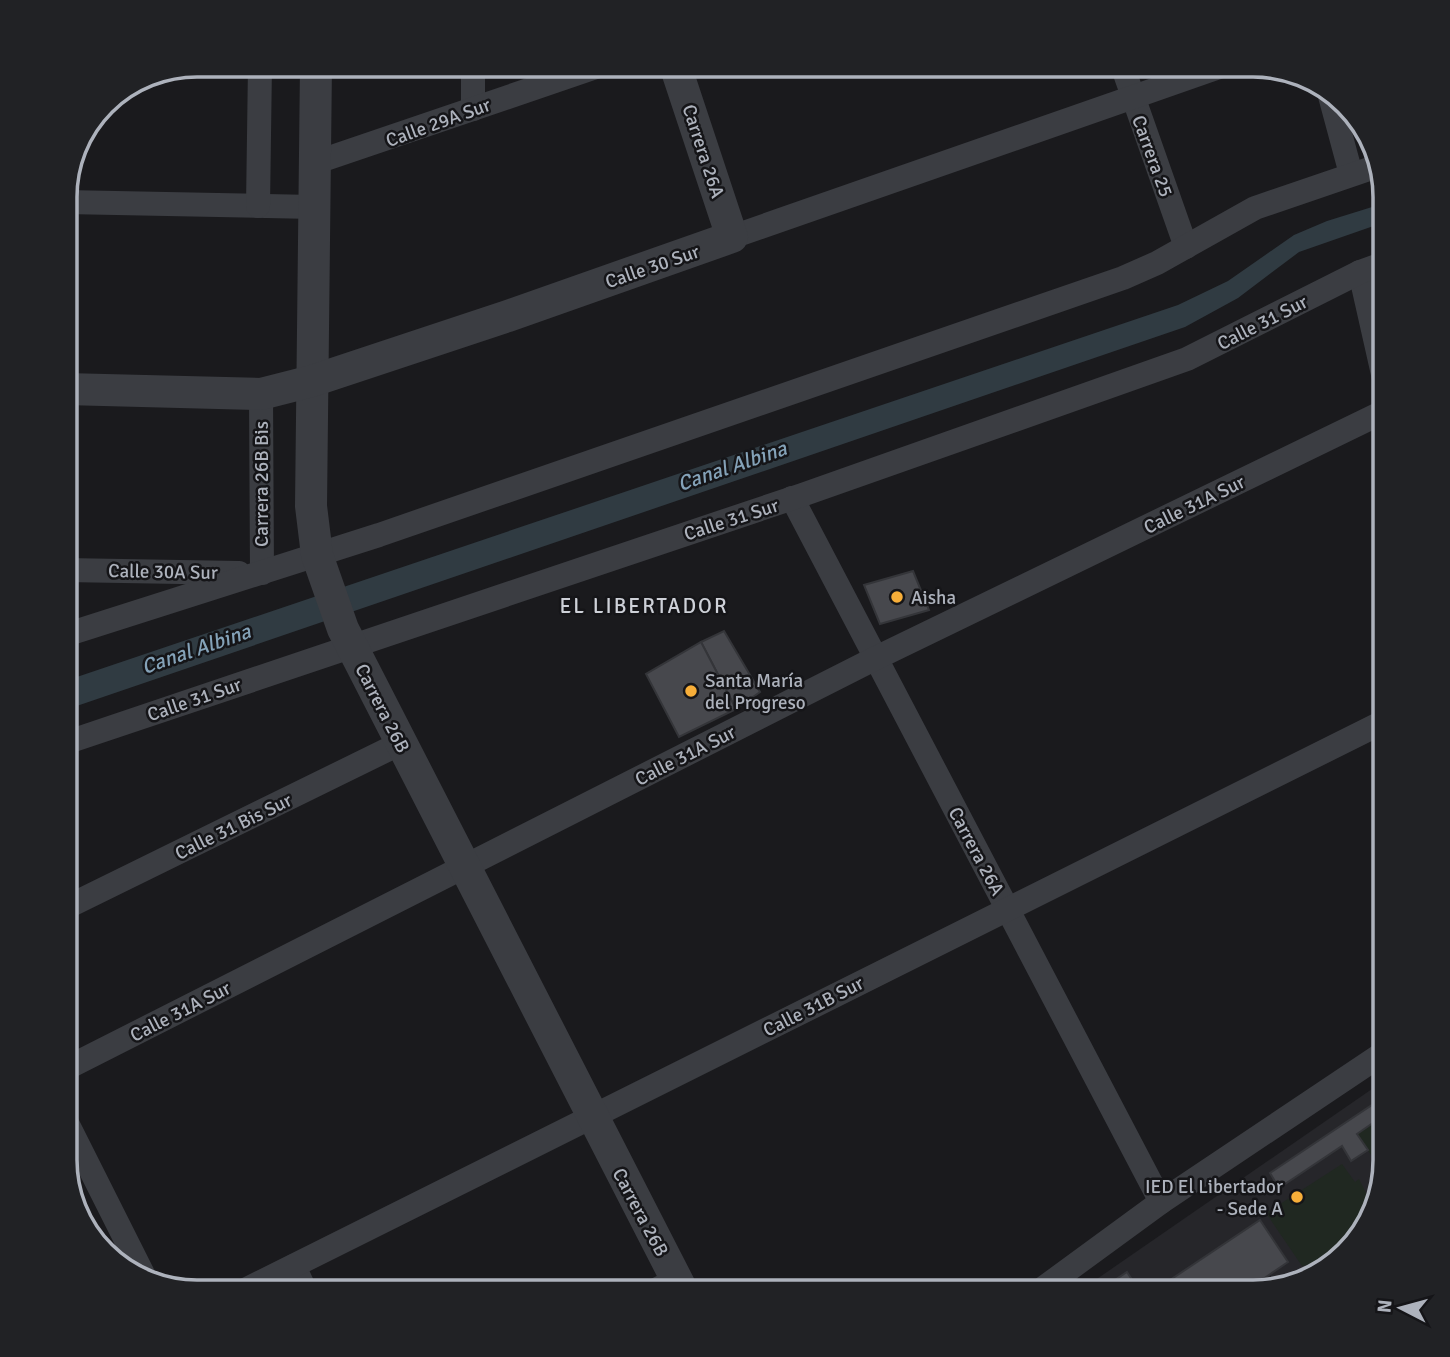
<svg xmlns="http://www.w3.org/2000/svg" width="1450" height="1357" font-family="Signika,sans-serif">
<style>
.built{fill:#26262a}
.green{fill:#202821}
.water{fill:#303b42}
.building{fill:#47484d;stroke:#343539;stroke-width:2}
.lines{fill:none;stroke-linecap:round;stroke-linejoin:round}
.service{stroke:#3b3d42;stroke-width:12}
.minor{stroke:#3b3d42;stroke-width:24}
.tertiary{stroke:#3b3d42;stroke-width:32}
.poi-dot{fill:#f7ae39;stroke:#151518;stroke-width:2.5}
.labels{text-anchor:middle;stroke-width:5;stroke-linejoin:round;paint-order:stroke}
.street-label{font-size:19px;fill:#adb2bc;stroke:#151518}
.poi-label{font-size:19px;fill:#adb2bc;stroke:#151518;text-anchor:start}
.water-label{font-size:21px;font-style:italic;fill:#84a2b8;stroke:#151518}
.neighbourhood-label{font-size:21px;letter-spacing:2px;fill:#ced1d8;stroke:#151518}
.rim{fill:none;stroke:#adb2bc;stroke-width:3.5}
</style>
<rect width="100%" height="100%" fill="#1a1a1d"/>
<polygon class="built" points="1385,1080 1385,1160 1375,1211 1346,1254 1261,1292 1078,1292"/>
<g class="green">
<polygon points="1385,1096 1383,1173 1357,1134 1383,1117 1375,1103"/>
<path d="M1342 1164 1355 1182 1359 1179 1375 1211C1351 1247 1349 1261 1302 1266L1266 1213Z"/>
</g>
<polygon class="water" points="1385,203 1385,222 1299,252 1238,298 1185,327 65,710 65,681 1178,305 1228,281 1294,235 1327,221"/>
<g class="building">
<polygon points="913,571 929,610 880,624 864,585"/>
<polygon points="724,631 760,692 736,709 701,642"/>
<polygon points="701,642 736,709 679,737 646,674"/>
<polygon points="1375,1103 1383,1116 1357,1134 1368,1150 1351,1161 1342,1146 1279,1188 1270,1173"/>
<polygon points="1260,1220 1288,1262 1263,1279 1243,1292 1152,1292"/>
<polygon points="1127,1272 1140,1292 1097,1292"/>
</g>
<g class="lines">
<polyline class="service" points="638,1292 672,1275"/>
<g class="minor">
<polyline points="1122,65 1186,247"/>
<polyline points="1330,96 1351,174"/>
<polyline points="473,109 473,65"/>
<polyline points="314,163 602,65"/>
<polyline points="65,202 314,207"/>
<polyline points="258,206 260,65"/>
<polyline points="732,237 1225,65"/>
<polyline points="1360,272 1385,383"/>
<polyline points="261,394 262,573"/>
<polyline points="792,498 1161,1202"/>
<polyline points="65,570 239,573"/>
<polyline points="65,635 379,535 1123,278 1157,263 1255,208 1375,167"/>
<polyline points="65,743 802,495 1187,359 1360,272 1385,263"/>
<polyline points="65,908 401,743"/>
<polyline points="65,1069 876,658 1385,411"/>
<polyline points="65,1119 147,1282"/>
<polyline points="294,1266 306,1292"/>
<polyline points="241,1292 1385,721"/>
<polyline points="1038,1292 1161,1202 1385,1052"/>
</g>
<g class="tertiary">
<polyline points="316,65 311,506 317,555 343,629 683,1292"/>
<polyline points="65,389 261,394 312,381 508,316 732,237 675,65"/>
</g>
</g>
<g class="poi-dot">
<circle cx="897" cy="597" r="7"/>
<circle cx="691" cy="691" r="7"/>
<circle cx="1297" cy="1197" r="7"/>
</g>
<g class="labels">
<g class="street-label">
<text transform="translate(438 122) rotate(-20)" y="7">Calle 29A Sur</text>
<text transform="translate(704 151) rotate(72)" y="7">Carrera 26A</text>
<text transform="translate(1153 156) rotate(70)" y="7">Carrera 25</text>
<text transform="translate(652 266) rotate(-19)" y="7">Calle 30 Sur</text>
<text transform="translate(1262 322) rotate(-27)" y="7">Calle 31 Sur</text>
<text transform="translate(261 484) rotate(-90)" y="7">Carrera 26B Bis</text>
<text transform="translate(1194 504) rotate(-26)" y="7">Calle 31A Sur</text>
<text transform="translate(731 519) rotate(-18)" y="7">Calle 31 Sur</text>
<text transform="translate(163 571) rotate(1)" y="7">Calle 30A Sur</text>
<text transform="translate(194 699) rotate(-19)" y="7">Calle 31 Sur</text>
<text transform="translate(383 708) rotate(63)" y="7">Carrera 26B</text>
<text transform="translate(685 755) rotate(-27)" y="7">Calle 31A Sur</text>
<text transform="translate(233 826) rotate(-26)" y="7">Calle 31 Bis Sur</text>
<text transform="translate(977 851) rotate(62)" y="7">Carrera 26A</text>
<text transform="translate(813 1006) rotate(-27)" y="7">Calle 31B Sur</text>
<text transform="translate(180 1011) rotate(-27)" y="7">Calle 31A Sur</text>
<text transform="translate(641 1212) rotate(62)" y="7">Carrera 26B</text>
</g>
<g class="poi-label">
<text x="911" y="604">Aisha</text>
<text x="705" y="687">Santa María<tspan x="705" dy="22">del Progreso</tspan></text>
<text x="1283" y="1193" text-anchor="end">IED El Libertador<tspan x="1283" dy="22">- Sede A</tspan></text>
</g>
<g class="water-label">
<text transform="translate(732 466) rotate(-19)" y="7">Canal Albina</text>
<text transform="translate(196 649) rotate(-19)" y="7">Canal Albina</text>
</g>
<g class="neighbourhood-label">
<text x="644" y="613">EL LIBERTADOR</text>
</g>
</g>
<path d="M0 0H1450V1357H0ZM197 77H1253A120 120 0 0 1 1373 197V1160A120 120 0 0 1 1253 1280H197A120 120 0 0 1 77 1160V197A120 120 0 0 1 197 77Z" fill="#212225" fill-rule="evenodd"/>
<path class="rim" d="M197 77H1253A120 120 0 0 1 1373 197V1160A120 120 0 0 1 1253 1280H197A120 120 0 0 1 77 1160V197A120 120 0 0 1 197 77Z"/>
<g transform="translate(1401 1308) rotate(276)" stroke="#151518" stroke-width="5" paint-order="stroke">
<path d="M0-5L12 26L0 18L-12 26Z" fill="#adb2bc"/>
<text y="-10" font-size="19" font-weight="bold" text-anchor="middle" fill="#adb2bc">N</text>
</g>
</svg>
